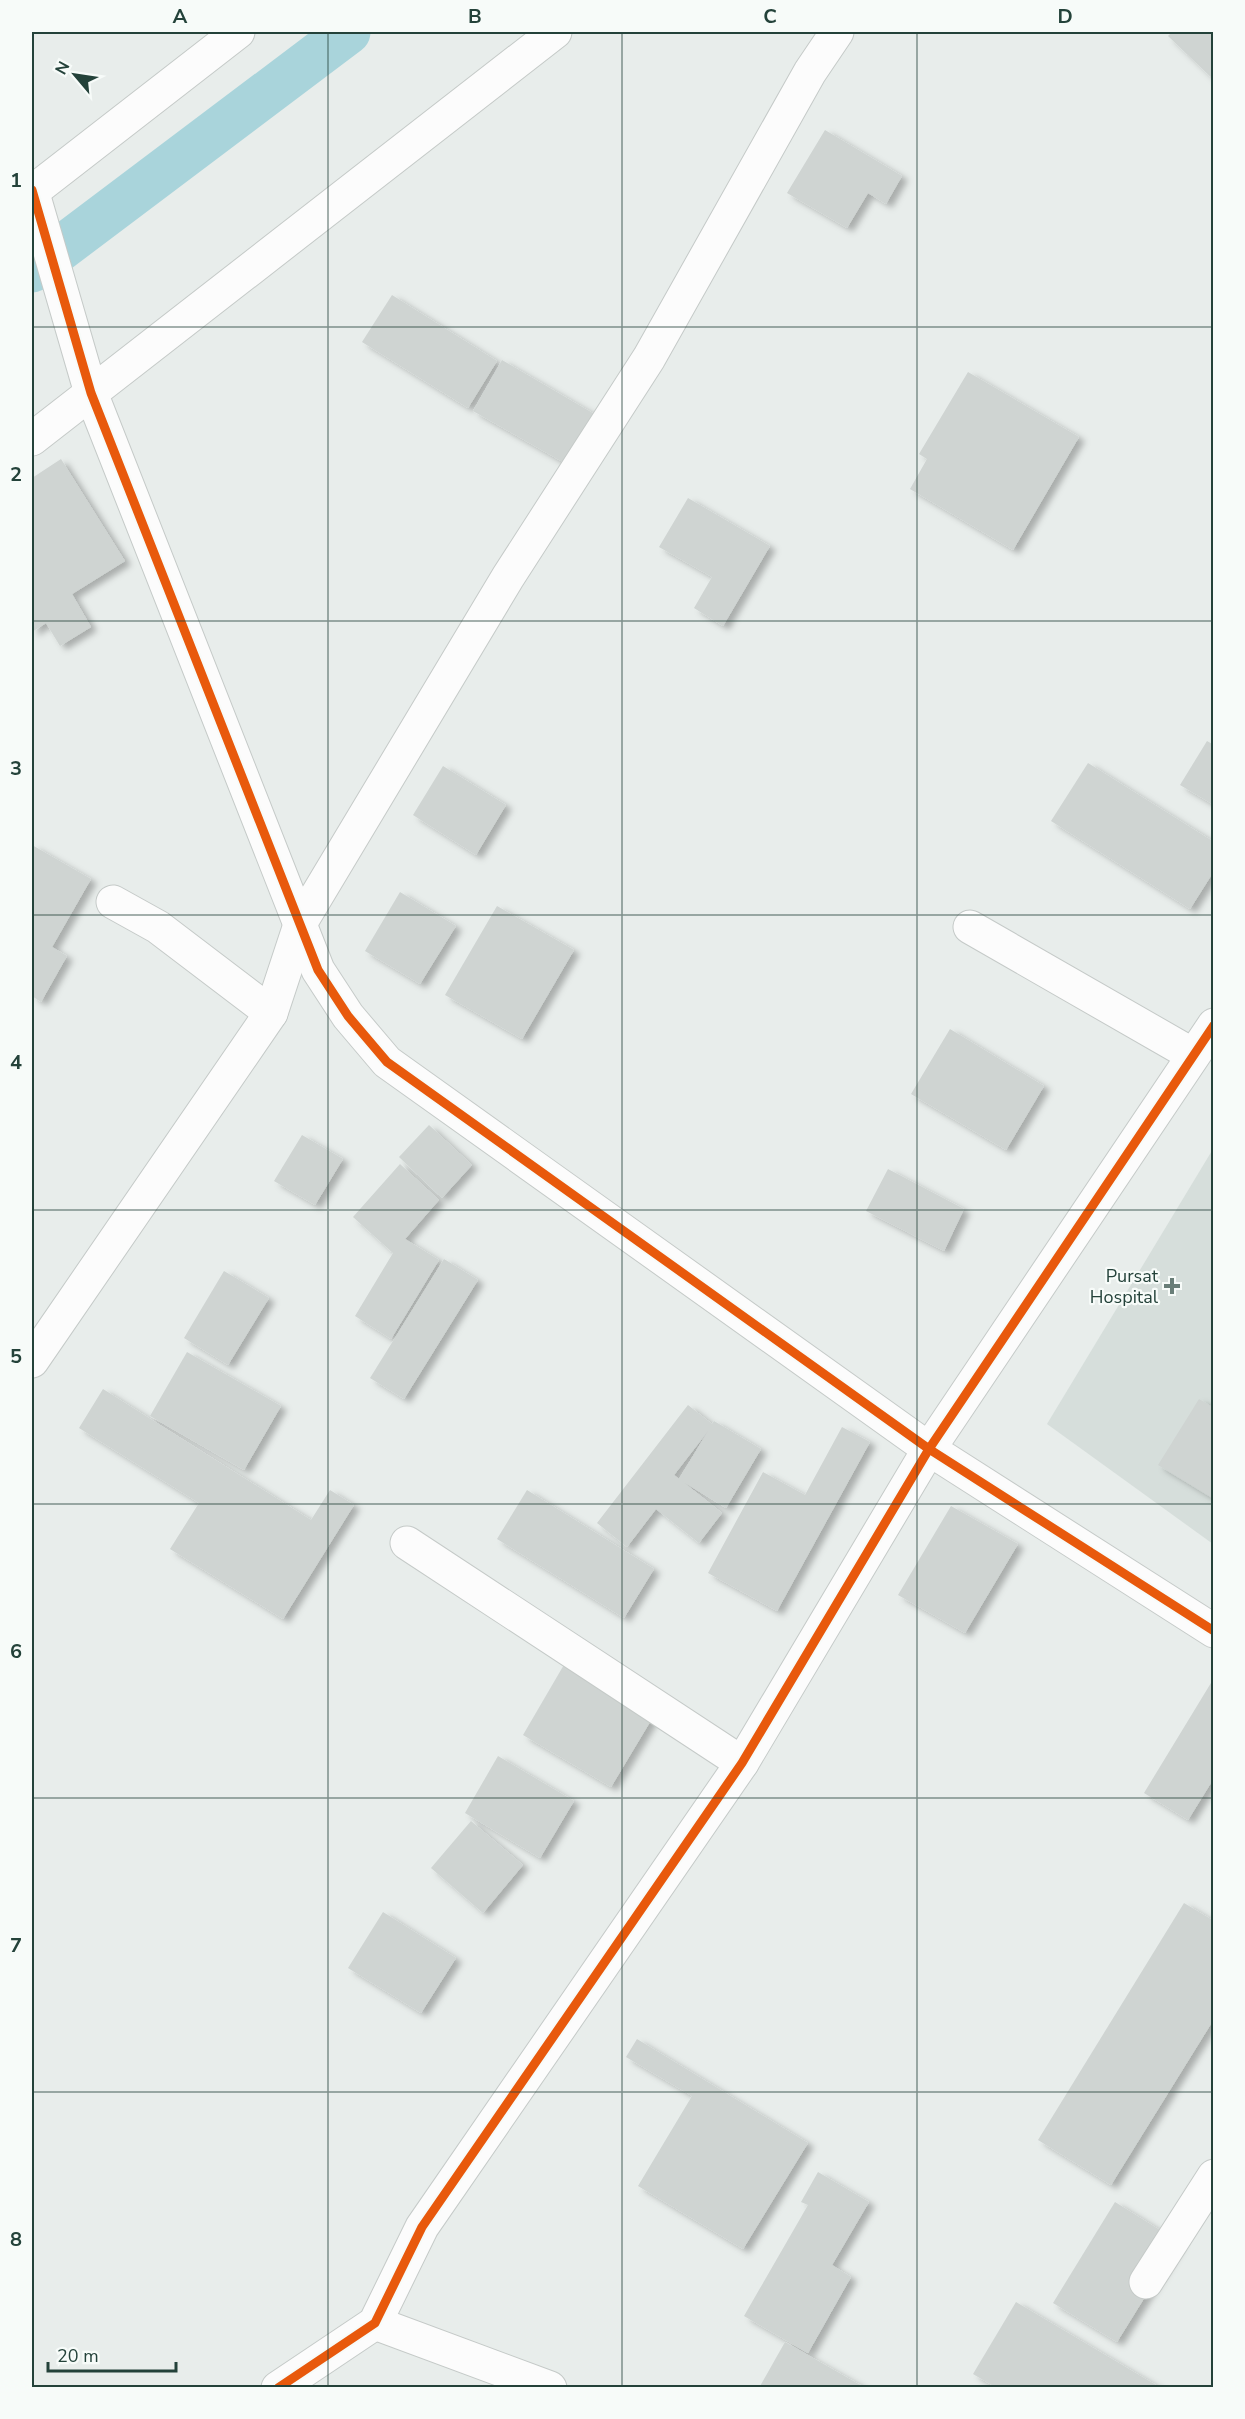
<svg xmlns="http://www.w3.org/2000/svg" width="1245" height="2419" font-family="'Nunito Sans',sans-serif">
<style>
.built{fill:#d6dedb}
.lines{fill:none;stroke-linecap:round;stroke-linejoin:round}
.canal{stroke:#a9d4db;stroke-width:45}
.building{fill:#cfd4d2;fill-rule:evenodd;filter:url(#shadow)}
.minor-casing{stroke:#c5cac8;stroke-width:35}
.minor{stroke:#fcfcfc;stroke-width:33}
.cycleway-casing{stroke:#f7fbf9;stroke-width:13}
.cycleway{stroke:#e8590c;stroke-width:9}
.grid{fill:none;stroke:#24423a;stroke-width:1.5;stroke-opacity:0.55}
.poi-dot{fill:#697e78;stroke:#f7fbf9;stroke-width:2}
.labels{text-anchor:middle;stroke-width:4.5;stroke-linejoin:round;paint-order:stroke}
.poi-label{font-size:18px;fill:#24423a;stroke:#f7fbf9;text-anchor:end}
.neatline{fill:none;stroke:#24423a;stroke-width:2}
.grid-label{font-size:20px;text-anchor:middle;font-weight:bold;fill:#24423a}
</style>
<defs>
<filter id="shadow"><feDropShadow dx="6" dy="4" stdDeviation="3" flood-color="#0004"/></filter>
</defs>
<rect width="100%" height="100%" fill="#e8edeb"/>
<polygon class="built" points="1213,1149 1213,1544 1047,1424"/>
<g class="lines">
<polyline class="canal" points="32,270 348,32"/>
</g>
<g class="building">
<polygon points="1172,32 1214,32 1214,80 1168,36"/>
<polygon points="825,130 902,176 886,204 868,193 847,228 787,193"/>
<polygon points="392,295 497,361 468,408 362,342"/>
<polygon points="502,360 596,415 568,465 473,411"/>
<polygon points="968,372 1079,437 1013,550 910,489 927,459 919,454"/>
<polygon points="61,459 125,561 72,594 91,627 60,646 46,623 32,632 32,478"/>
<polygon points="688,498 770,546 723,626 694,608 712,577 659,547"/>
<polygon points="1207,741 1214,745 1214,805 1180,785"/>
<polygon points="1088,763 1214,842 1214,871 1190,909 1051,821"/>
<polygon points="443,766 506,805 476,855 413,815"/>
<polygon points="32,845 91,879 52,947 67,956 41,1002 32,996"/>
<polygon points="400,892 456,926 420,984 365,951"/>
<polygon points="497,906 574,950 522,1039 445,995"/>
<polygon points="950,1029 1044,1086 1006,1150 911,1094"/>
<polygon points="429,1125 472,1165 442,1198 399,1157"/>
<polygon points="302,1135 343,1159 315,1205 274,1181"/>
<polygon points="400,1164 439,1200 405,1239 439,1260 391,1339 355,1316 393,1253 353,1217"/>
<polygon points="888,1169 964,1209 944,1251 866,1211"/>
<polygon points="444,1259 478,1280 404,1399 370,1378"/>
<polygon points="224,1271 269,1298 228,1365 184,1338"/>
<polygon points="187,1352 281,1406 244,1470 150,1416"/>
<polygon points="103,1389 311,1520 330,1490 354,1505 283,1619 170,1549 199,1503 79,1428"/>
<polygon points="1199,1399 1214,1408 1214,1499 1158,1465"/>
<path d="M688 1405 712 1424 714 1421 761 1449 726 1508 682 1481 722 1513 699 1543 656 1509 627 1547 597 1523ZM708 1431 679 1479 674 1475Z"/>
<polygon points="842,1427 870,1442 777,1611 708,1573 763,1472 805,1495"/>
<polygon points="527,1490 654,1569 624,1618 497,1539"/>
<polygon points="951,1506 1018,1544 965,1633 898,1595"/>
<polygon points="565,1663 653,1717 611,1787 523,1735"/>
<polygon points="1214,1678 1214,1778 1188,1820 1144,1793"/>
<polygon points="498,1756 574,1801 540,1858 465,1813"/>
<polygon points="471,1821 523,1865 483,1913 431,1868"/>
<polygon points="1184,1903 1214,1921 1214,2019 1111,2185 1038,2140"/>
<polygon points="383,1912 456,1958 421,2013 348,1968"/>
<polygon points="637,2039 808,2143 743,2249 638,2186 692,2096 626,2057"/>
<polygon points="818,2172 869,2202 832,2265 851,2277 808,2353 744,2316 808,2205 801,2202"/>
<polygon points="1115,2202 1179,2242 1117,2342 1053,2303"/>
<polygon points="1016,2302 1161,2388 997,2388 973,2374"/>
<polygon points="785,2342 862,2386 861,2388 759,2388"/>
</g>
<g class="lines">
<defs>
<g id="minor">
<polyline points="32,190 91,393 318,970 348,1016 387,1062 929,1449 1214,1631"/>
<polyline points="32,192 238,32"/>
<polyline points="32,439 555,32"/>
<polyline points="113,902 158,927 271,1013"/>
<polyline points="970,927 1193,1055"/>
<polyline points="32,1361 271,1013 301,922 508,577 649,358 810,72 837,32"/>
<polyline points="407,1543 742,1763"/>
<polyline points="1146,2282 1214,2176"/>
<polyline points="375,2323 550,2388"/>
<polyline points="278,2388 375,2323 422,2227 742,1763 929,1449 1214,1025"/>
</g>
</defs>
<use href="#minor" class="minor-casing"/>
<use href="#minor" class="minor"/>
<defs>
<g id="cycleway">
<polyline points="32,190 91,393 318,970 348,1016 387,1062 929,1449 1214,1631"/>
<polyline points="278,2388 375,2323 422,2227 742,1763 929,1449 1214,1025"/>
</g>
</defs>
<use href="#cycleway" class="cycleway-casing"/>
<use href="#cycleway" class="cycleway"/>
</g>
<path class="grid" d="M328 32V2388M622 32V2388M917 32V2388M32 327H1214M32 621H1214M32 915H1214M32 1210H1214M32 1504H1214M32 1798H1214M32 2092H1214"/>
<path class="poi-dot" d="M1169 1277h6v6h6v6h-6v6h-6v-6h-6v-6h6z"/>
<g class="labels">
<g class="poi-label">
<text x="1158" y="1282">Pursat<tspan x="1158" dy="21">Hospital</tspan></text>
</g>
</g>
<rect width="1245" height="2419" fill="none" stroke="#f7fbf9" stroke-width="66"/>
<g transform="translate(75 75) rotate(299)" stroke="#f7fbf9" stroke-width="4.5" paint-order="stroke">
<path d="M0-4.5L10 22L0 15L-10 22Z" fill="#24423a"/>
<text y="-9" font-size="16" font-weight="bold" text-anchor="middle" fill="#24423a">N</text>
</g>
<path d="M48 2362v9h128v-9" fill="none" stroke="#24423a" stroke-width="3"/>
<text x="57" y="2362" font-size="18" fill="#24423a" stroke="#f7fbf9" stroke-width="4.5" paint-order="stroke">20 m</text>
<rect x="33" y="33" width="1179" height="2353" class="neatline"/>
<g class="grid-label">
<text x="180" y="23">A</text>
<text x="475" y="23">B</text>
<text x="770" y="23">C</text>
<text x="1065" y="23">D</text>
<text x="16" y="187">1</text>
<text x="16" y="481">2</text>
<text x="16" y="775">3</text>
<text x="16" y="1069">4</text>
<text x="16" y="1363">5</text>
<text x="16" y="1658">6</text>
<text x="16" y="1952">7</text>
<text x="16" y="2246">8</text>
</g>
</svg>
